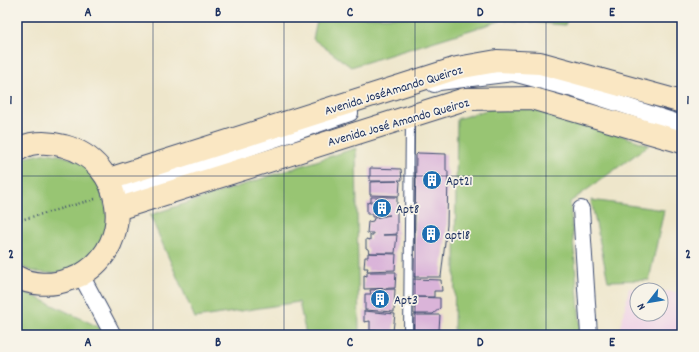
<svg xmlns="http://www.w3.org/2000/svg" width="699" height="352" font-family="Dekko,sans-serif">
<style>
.built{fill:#efd0e7}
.green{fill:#98c573;stroke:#5a7a68}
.building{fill:#dab4d9}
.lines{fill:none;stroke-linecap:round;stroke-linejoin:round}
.lane-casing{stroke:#3b4a6e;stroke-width:10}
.street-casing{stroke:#3b4a6e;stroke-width:18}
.secondary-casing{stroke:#3b4a6e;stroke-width:24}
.path{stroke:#3b4a6e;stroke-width:2.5;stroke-dasharray:1 3;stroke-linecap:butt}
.lane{stroke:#fff;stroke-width:8}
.street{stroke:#fff;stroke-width:16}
.secondary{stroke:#fae7c3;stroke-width:22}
.grid{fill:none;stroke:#1b2f5e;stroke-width:1;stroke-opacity:0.55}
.labels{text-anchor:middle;stroke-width:3.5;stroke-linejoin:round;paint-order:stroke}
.street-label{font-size:13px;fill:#1b2f5e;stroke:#f7f3e8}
.poi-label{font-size:13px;fill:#1b2f5e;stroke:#f7f3e8;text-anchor:start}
.neatline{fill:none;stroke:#1b2f5e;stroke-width:1.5}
.grid-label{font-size:13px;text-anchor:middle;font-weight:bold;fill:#1b2f5e}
</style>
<rect width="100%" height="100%" fill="#f7f3e8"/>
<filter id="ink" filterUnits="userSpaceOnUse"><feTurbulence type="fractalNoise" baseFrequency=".025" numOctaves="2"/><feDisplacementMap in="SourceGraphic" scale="8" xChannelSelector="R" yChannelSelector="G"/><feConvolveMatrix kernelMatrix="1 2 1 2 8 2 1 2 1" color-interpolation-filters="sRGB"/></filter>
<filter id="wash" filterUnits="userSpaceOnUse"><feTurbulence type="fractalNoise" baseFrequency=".012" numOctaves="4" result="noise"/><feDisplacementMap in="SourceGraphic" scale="16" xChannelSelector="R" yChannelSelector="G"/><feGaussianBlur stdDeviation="0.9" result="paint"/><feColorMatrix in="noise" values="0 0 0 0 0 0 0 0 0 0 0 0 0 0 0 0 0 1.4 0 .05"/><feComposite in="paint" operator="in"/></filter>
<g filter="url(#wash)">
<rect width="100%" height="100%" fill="#eee6cb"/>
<polygon class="built" points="629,288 646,290 637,290 637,314 661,314 661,291 682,293 682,335 619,335"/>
<g class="green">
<polygon points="318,17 568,17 565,25 503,20 351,67 313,39"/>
<polygon points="503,105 551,111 649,145 570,202 581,335 454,335 457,119"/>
<polygon points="356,148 359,335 306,335 299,302 195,318 150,215"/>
<path d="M47 153C67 156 85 160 97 179 100 183 101 191 102 196 104 203 108 211 108 217 106 262 54 288 17 264V162L27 157Z"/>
<polygon points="591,200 664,210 649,280 608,281"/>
<polygon points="17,288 107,331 101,335 17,335"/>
</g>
<g id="blocks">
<g class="building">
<polygon points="418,153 446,154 446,171 448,171 447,225 441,277 414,277 416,155"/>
<polygon points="370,168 401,169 402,180 398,180 400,182 399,196 370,195 370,182 397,181 370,181"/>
<polygon points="371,197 397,197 397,234 383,235 397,235 395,253 369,253 368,249 366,248 366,239 370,240 370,235 373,235 373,233 367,233 368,222 373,221 374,218 390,215 372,217 372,214 367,214 367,203 371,202"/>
<polygon points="368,253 396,254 395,270 367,271 368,268 364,268 365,257 368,257"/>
<polygon points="367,272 396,272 395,288 364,289 364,275 367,276"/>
<polygon points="413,279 441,280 442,291 434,291 434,297 413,297"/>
<polygon points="395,289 394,312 365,310 365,294 371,294 370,290"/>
<polygon points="414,297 440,298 440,308 433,314 414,314"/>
<polygon points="364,311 395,314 393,331 370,331 370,321 364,322"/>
<polygon points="414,315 440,315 439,330 431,333 437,334 437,335 413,335"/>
</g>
</g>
</g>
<g filter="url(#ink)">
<use href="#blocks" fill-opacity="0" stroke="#3b4a6e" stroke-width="1"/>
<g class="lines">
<defs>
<polyline id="lane" points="408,335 410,118"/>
<g id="street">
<polyline points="434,84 439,82 513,73 573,89 682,124"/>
<polyline points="115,194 350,113"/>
<polyline points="581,209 589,335"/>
<polyline points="81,275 113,335"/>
</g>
<g id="secondary">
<path d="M17 150C22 148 26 145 31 144 42 142 54 143 64 146 124 162 137 243 81 275 77 277 72 279 67 280 52 286 31 285 17 277"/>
<polyline points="109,179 457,68 497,61 540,63 682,102"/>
<polyline points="117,209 465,99 531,98 682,142"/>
</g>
</defs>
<use href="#lane" class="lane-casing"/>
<use href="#street" class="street-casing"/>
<use href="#secondary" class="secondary-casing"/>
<polyline class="path" points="17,221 95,199"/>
<use href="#lane" class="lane"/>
<use href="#street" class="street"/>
<use href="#secondary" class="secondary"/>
</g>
</g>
<path class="grid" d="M153 17V335M284 17V335M415 17V335M546 17V335M17 176H682"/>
<defs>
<symbol id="building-disc" viewBox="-11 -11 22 22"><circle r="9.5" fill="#1f6fb2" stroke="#f7f3e8"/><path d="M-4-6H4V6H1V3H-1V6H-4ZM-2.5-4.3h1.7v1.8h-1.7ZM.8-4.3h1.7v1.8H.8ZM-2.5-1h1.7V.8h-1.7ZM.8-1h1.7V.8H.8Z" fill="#fff"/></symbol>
</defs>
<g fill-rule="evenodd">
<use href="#building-disc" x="421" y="169" width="22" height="22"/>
<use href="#building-disc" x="371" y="197" width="22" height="22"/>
<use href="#building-disc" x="420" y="223" width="22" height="22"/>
<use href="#building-disc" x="369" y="288" width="22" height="22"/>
</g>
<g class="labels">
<g class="street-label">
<text transform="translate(393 89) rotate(-17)" y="5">Avenida JoséAmando Queiroz</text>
<text transform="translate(398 121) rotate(-16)" y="5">Avenida José Amando Queiroz</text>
</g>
<g class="poi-label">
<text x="446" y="185">Apt21</text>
<text x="396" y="213">Apt8</text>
<text x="445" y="239">apt18</text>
<text x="394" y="304">Apt3</text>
</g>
</g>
<rect width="699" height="352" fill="none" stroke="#f7f3e8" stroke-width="44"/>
<g transform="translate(649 302) rotate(239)"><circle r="19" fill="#f7f3e8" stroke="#9fa5b1"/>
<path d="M0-3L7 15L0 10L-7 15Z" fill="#1f6fb2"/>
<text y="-6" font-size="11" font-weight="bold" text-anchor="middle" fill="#1b2f5e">N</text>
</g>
<rect x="22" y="22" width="655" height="308" class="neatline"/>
<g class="grid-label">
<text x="88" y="16">A</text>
<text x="218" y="16">B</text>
<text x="350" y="16">C</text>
<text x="480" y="16">D</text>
<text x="612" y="16">E</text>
<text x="11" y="104">1</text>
<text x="688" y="104">1</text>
<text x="11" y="258">2</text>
<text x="688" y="258">2</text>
<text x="88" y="346">A</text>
<text x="218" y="346">B</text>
<text x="350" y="346">C</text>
<text x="480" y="346">D</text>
<text x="612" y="346">E</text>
</g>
</svg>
